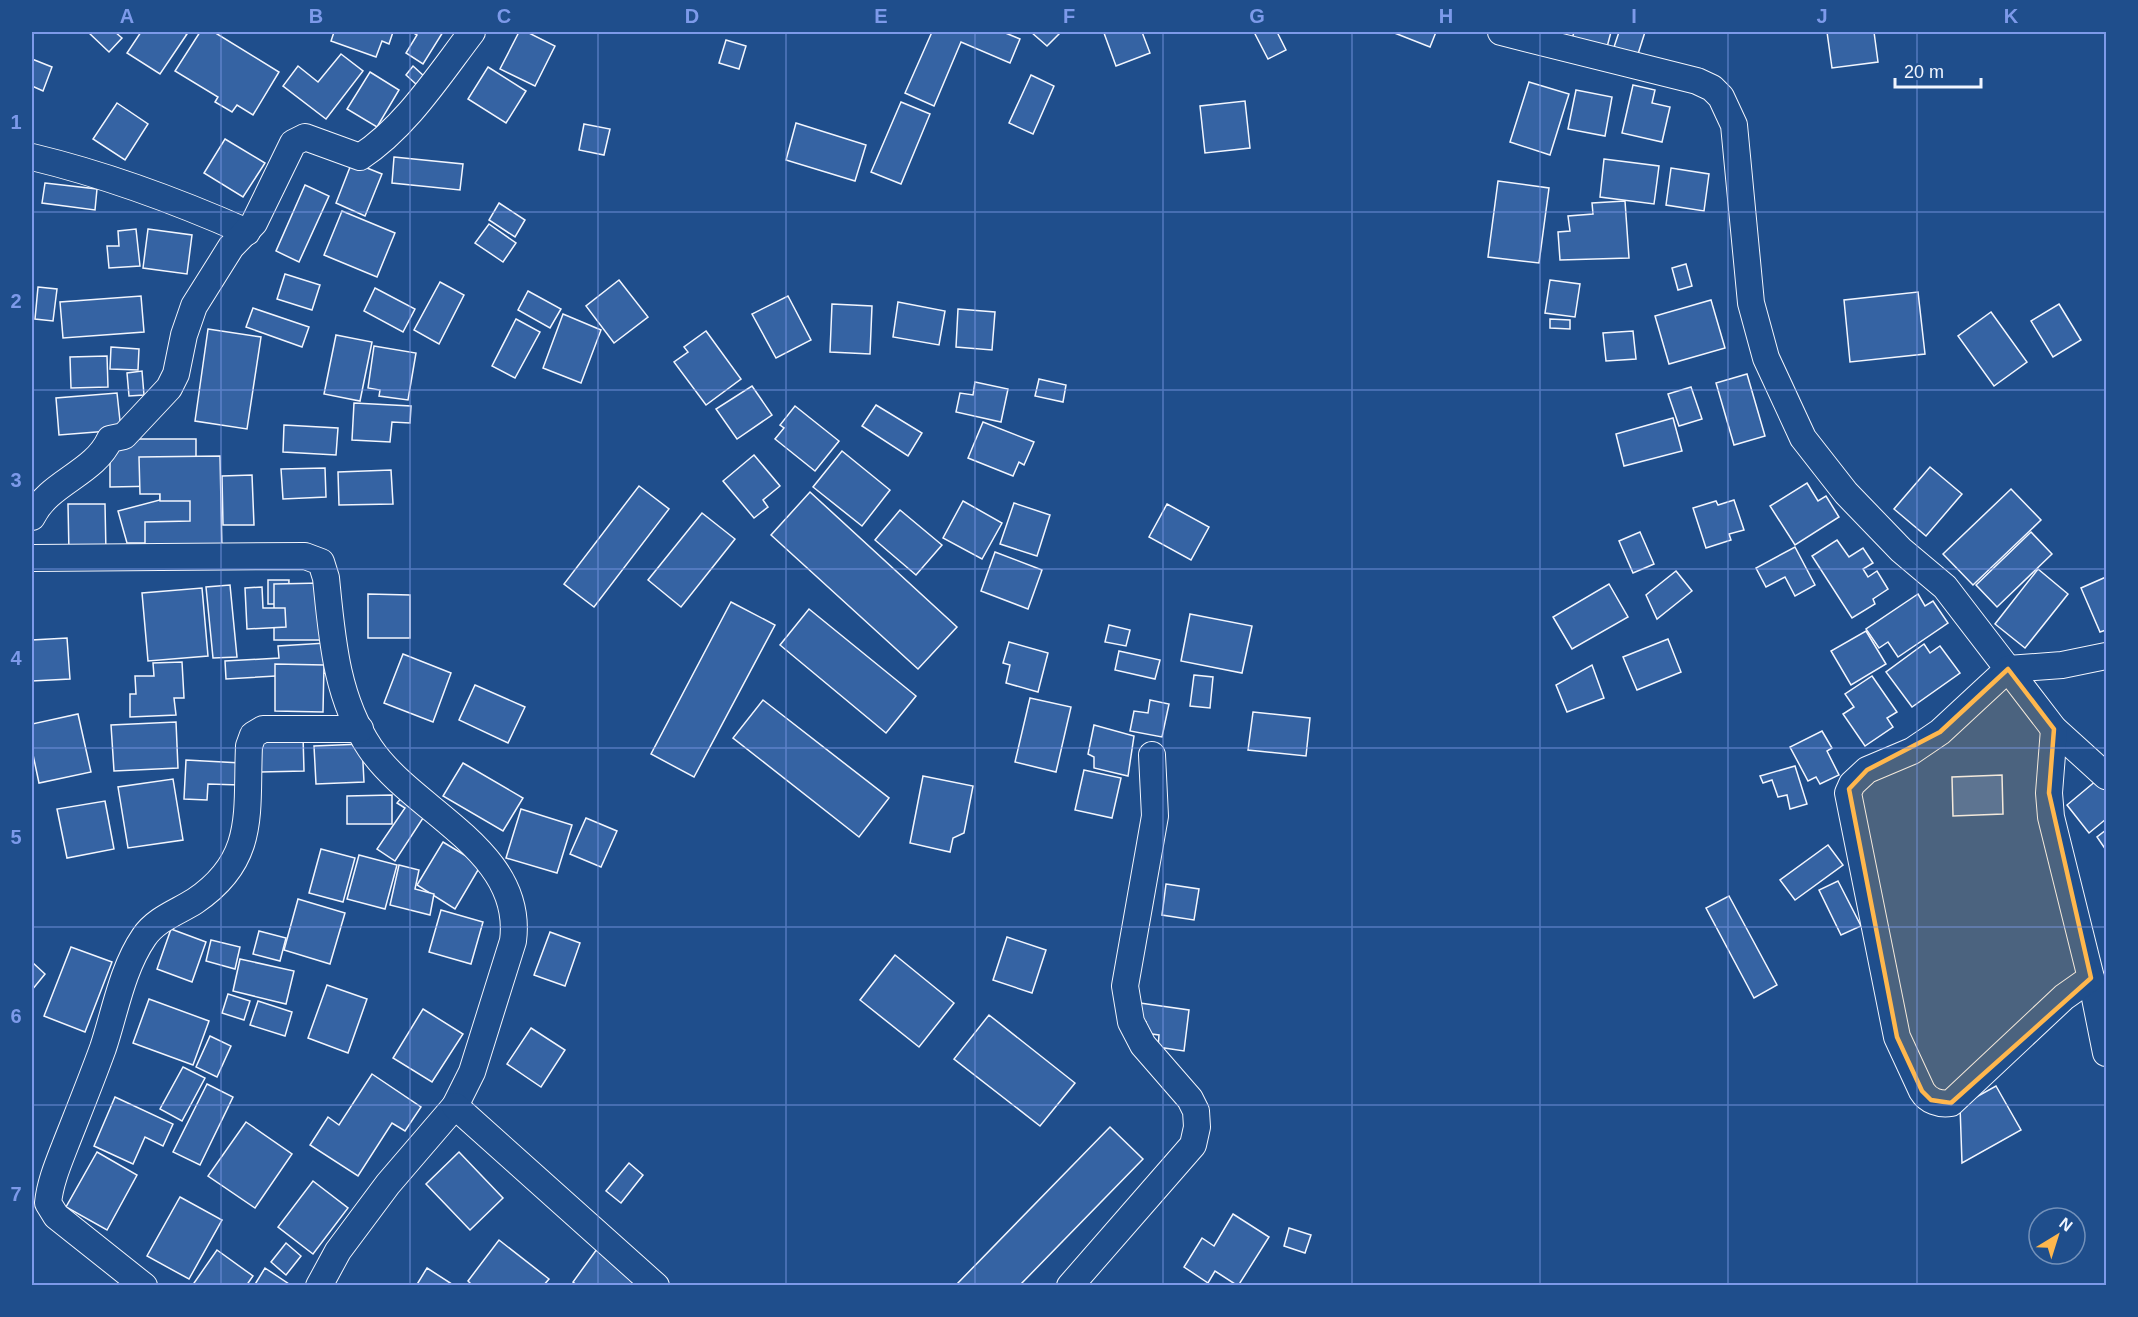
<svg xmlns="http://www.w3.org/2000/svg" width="2138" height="1317" font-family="Helvetica,sans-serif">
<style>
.building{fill:#3563a3;stroke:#f2f6ff;stroke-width:1.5}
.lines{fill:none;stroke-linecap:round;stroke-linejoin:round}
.minor-casing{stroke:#f2f6ff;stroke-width:28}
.minor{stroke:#1f4e8c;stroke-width:26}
.marked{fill:#ffb74d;fill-opacity:0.2;stroke:#ffb74d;stroke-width:4.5;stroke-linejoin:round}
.grid{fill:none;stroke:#7d9aea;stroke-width:1.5;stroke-opacity:0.55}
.neatline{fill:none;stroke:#7d9aea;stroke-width:2}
.grid-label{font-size:20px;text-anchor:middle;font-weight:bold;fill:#7d9aea}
</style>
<rect width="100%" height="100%" fill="#1f4e8c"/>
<g class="building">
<polygon points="88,32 115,32 122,38 109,52"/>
<polygon points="141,32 182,32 187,34 160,74 127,53"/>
<polygon points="200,32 214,32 279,72 253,115 237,105 232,112 215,102 218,97 175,71"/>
<polygon points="334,32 393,32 389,44 382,41 376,57 331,41"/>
<polygon points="412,32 443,32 423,64 406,53 417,35"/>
<polygon points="519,32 527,32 555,46 535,86 500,69"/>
<polygon points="932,32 1003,32 1020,39 1010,63 961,42 934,106 905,93"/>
<polygon points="1031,32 1061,32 1047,46"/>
<polygon points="1108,32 1142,32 1150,53 1116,66 1104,33"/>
<polygon points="1254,32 1277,32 1286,50 1268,59"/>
<polygon points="1392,32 1436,32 1430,47"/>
<polygon points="1574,32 1611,32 1607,47 1572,39"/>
<polygon points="1619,32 1645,32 1638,54 1614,47"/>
<polygon points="1827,32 1874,32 1878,62 1832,68"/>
<polygon points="726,40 746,46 739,69 719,63"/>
<polygon points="341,54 363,71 326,119 283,86 298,66 318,82"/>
<polygon points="32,59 52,67 43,91 32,86"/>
<polygon points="413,66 425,77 417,85 406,75"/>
<polygon points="488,67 526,91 506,123 468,99"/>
<polygon points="370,72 399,90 377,127 347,109"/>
<polygon points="1031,75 1054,86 1033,134 1009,123"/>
<polygon points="1529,82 1569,94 1550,155 1510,142"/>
<polygon points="1633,85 1655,90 1652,103 1670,107 1662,142 1622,133"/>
<polygon points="1576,90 1612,97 1605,136 1568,129"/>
<polygon points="1245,101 1250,148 1205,153 1200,106"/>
<polygon points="901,102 930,114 901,184 871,172"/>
<polygon points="117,103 148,124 125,160 93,139"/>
<polygon points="796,123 866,145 855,181 786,160"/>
<polygon points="584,124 610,129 604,155 579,150"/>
<polygon points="225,139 265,163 243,197 204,173"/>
<polygon points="394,157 463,164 460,190 392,183"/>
<polygon points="1604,159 1659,166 1654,204 1600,197"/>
<polygon points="352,162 382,174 365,216 336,203"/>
<polygon points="1671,168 1709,174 1704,211 1666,205"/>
<polygon points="1498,181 1549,188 1539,263 1488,257"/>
<polygon points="45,183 97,189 95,210 42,203"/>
<polygon points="305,185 329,196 299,262 276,251"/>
<polygon points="1625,201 1629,258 1560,260 1558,232 1570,231 1568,216 1593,214 1592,203"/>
<polygon points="499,203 525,220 515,237 489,220"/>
<polygon points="342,211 395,233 377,277 324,255"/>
<polygon points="489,224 516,243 503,262 475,243"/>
<polygon points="136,229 140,266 109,268 107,246 119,246 118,231"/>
<polygon points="148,229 192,235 187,274 143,268"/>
<polygon points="1686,264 1692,286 1678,290 1672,268"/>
<polygon points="285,274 320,285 312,310 277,299"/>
<polygon points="619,280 648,317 614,343 586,306"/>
<polygon points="1550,280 1580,284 1575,317 1545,313"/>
<polygon points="440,282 464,295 439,344 414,330"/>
<polygon points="38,287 57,289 53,321 35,319"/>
<polygon points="375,288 415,309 403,332 364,311"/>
<polygon points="528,291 561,309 550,328 518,310"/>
<polygon points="1918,292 1925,354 1850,362 1844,300"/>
<polygon points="141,296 144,332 63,338 60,302"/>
<polygon points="788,296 811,340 776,358 752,314"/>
<polygon points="1711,300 1725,348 1669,364 1655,316"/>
<polygon points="898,302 945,311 939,345 893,337"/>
<polygon points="832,304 872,306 870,354 830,352"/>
<polygon points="2059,304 2081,340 2053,357 2031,321"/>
<polygon points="253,308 309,327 302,347 246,327"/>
<polygon points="958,309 995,312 992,350 956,347"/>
<polygon points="1991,312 2027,362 1994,386 1958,336"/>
<polygon points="563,314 601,330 581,383 543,368"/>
<polygon points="516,319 540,332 515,378 492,366"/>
<polygon points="1550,319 1570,320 1570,329 1550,328"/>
<polygon points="208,329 261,337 247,429 195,421"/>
<polygon points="706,331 741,379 706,405 674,362 688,352 684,347"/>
<polygon points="1633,331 1636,359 1606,361 1603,333"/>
<polygon points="336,335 372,342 360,401 324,394"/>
<polygon points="374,346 416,353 408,400 379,396 380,390 368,388"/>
<polygon points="111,347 139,349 138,370 110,369"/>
<polygon points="107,356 108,387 71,388 70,357"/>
<polygon points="142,371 144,395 129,396 127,373"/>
<polygon points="1747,374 1765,436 1734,445 1716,383"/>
<polygon points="1039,379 1066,385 1063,402 1035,396"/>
<polygon points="975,382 1008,389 1001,422 956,412 960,393 973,395"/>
<polygon points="752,386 772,415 737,439 716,409"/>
<polygon points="1691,387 1702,419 1679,426 1668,394"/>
<polygon points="117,393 121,430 59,435 56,398"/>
<polygon points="354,403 411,406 410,423 392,422 390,442 352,440"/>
<polygon points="876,405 922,433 908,456 862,426"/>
<polygon points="795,406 839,441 815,471 775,439 784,428 780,425"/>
<polygon points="1673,418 1682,451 1624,466 1616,434"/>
<polygon points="983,422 1034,442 1024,465 1019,462 1013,476 968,458"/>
<polygon points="284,425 338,428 336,455 283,452"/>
<polygon points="110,439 196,439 196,543 127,543 118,511 160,500 160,486 110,487"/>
<polygon points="842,451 890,490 862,526 813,487"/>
<polygon points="754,455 780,486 763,500 768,507 754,518 723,481"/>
<polygon points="220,456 222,551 145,552 145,522 190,521 190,501 160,501 160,494 140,494 139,457"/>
<polygon points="1930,467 1962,494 1926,536 1894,509"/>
<polygon points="325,468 326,497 283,499 281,469"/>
<polygon points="391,470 393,504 339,505 338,472"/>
<polygon points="252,475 254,525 223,525 222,476"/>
<polygon points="1807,483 1818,501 1826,496 1839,517 1795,545 1770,506"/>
<polygon points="639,486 669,509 594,607 564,584"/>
<polygon points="2011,489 2041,520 1973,585 1943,554"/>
<polygon points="810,492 957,627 918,669 771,535"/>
<polygon points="1734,500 1744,530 1729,534 1731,540 1706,548 1693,508 1716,501 1718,505"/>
<polygon points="963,501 1002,523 982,559 943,538"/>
<polygon points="1014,503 1050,515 1037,556 1000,544"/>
<polygon points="68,504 105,504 106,553 69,553"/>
<polygon points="1167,504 1209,527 1191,560 1149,537"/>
<polygon points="900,510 942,545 916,575 875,540"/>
<polygon points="702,513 735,539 681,607 648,580"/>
<polygon points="1640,532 1654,564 1633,573 1619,541"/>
<polygon points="2031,532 2052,554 1997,607 1976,585"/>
<polygon points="1837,540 1849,557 1863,548 1873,563 1863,569 1868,577 1877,571 1888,589 1873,599 1875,604 1852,618 1812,556"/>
<polygon points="1795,547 1815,585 1795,596 1785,577 1766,587 1756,568"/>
<polygon points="995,552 1042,570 1028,609 981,591"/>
<polygon points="2038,569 2068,594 2025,648 1995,624"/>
<polygon points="1676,571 1692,591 1657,619 1646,595"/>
<polygon points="2106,577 2106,630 2100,632 2081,588"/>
<polygon points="268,580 289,580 288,604 268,604"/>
<polygon points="321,583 322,640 274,640 274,584"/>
<polygon points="1609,584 1628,617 1572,649 1553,617"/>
<polygon points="230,585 237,657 213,658 206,587"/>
<polygon points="262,587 263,608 285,608 286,627 247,629 245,588"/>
<polygon points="202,588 208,656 148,661 142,593"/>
<polygon points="368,594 410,595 410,638 368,638"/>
<polygon points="1918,594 1925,606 1933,601 1948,623 1898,657 1888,642 1879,648 1866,629"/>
<polygon points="731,602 775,625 694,777 651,754"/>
<polygon points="809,609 916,696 886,733 780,645"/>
<polygon points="1190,614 1252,626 1242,673 1181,661"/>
<polygon points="1109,625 1130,630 1126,646 1105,642"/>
<polygon points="1866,631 1886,664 1851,685 1831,651"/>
<polygon points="67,638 70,679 32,681 32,640"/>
<polygon points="1668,639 1681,672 1637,690 1623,657"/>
<polygon points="1009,642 1048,653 1038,692 1006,683 1010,665 1003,663"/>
<polygon points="326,643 328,673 226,679 225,661 279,658 278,646"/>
<polygon points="1924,644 1930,653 1940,646 1960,673 1912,707 1886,672"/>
<polygon points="1119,651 1160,660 1155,679 1115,670"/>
<polygon points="403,654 451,673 433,722 384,703"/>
<polygon points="182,662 184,698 174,698 176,715 130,717 130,694 136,694 135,676 154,676 153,663"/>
<polygon points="275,664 324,665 323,712 275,711"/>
<polygon points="1592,665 1604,698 1567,712 1556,685"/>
<polygon points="1194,675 1213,677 1210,708 1190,706"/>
<polygon points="1872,676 1897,712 1887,718 1893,727 1865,746 1843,714 1854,707 1845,694"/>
<polygon points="475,685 525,707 508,743 459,720"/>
<polygon points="1030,698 1071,707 1056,772 1015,762"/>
<polygon points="763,700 889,798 859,837 733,738"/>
<polygon points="1150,700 1169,704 1162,737 1130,731 1134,711 1148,713"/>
<polygon points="1253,712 1310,718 1306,756 1248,750"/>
<polygon points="78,714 91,772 39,783 32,750 32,724"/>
<polygon points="176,722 178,768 114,771 111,725"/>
<polygon points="1094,725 1134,736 1128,776 1094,768 1094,757 1088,754"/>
<polygon points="1822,731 1832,748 1827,751 1839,775 1820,784 1816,777 1808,781 1790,747"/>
<polygon points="303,735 304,771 261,772 260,736"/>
<polygon points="362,744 364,782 316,784 314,746"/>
<polygon points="186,760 241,763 240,785 208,784 207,800 184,799"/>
<polygon points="463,763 523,798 503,831 443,796"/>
<polygon points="1795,766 1807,804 1790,809 1787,795 1778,797 1772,780 1763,783 1760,776"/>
<polygon points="1084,770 1121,778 1112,818 1075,810"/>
<polygon points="2002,775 2003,814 1953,816 1952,777"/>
<polygon points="923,776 973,786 964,833 953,838 950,852 910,843"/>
<polygon points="173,779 183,840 128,848 118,787"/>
<polygon points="2097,780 2106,791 2106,819 2089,833 2067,805"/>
<polygon points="392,795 392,824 347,824 347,796"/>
<polygon points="403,796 427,812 395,861 377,849 405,808 397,803"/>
<polygon points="105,801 114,849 67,858 57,809"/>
<polygon points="521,809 572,825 557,873 506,858"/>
<polygon points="586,818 617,831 601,867 570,854"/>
<polygon points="2106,830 2106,850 2097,837"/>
<polygon points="443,842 481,865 455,909 417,885"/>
<polygon points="1828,845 1843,865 1795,900 1780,880"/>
<polygon points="321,849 355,858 343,902 309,893"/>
<polygon points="359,855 397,865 385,909 347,899"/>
<polygon points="399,865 419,870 415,889 434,894 430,915 390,905"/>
<polygon points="1838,881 1861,926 1841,935 1819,890"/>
<polygon points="1166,884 1199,889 1194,920 1162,915"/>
<polygon points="1729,896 1777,985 1754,998 1706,908"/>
<polygon points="298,899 345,913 330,964 284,950"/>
<polygon points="441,910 483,922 471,964 429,952"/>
<polygon points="171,929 206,942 192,982 157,969"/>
<polygon points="259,931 286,938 280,961 253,954"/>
<polygon points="550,932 580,943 565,986 534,975"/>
<polygon points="1007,937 1046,950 1032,993 993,980"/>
<polygon points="211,940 240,947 235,969 206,961"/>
<polygon points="71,947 112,962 85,1032 44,1016"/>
<polygon points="895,955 954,1003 919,1047 860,1000"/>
<polygon points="240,959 294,971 286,1004 233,991"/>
<polygon points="32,962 45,974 32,990"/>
<polygon points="327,985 367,999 348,1053 308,1038"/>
<polygon points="228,994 250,1001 244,1020 222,1013"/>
<polygon points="149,999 209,1021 193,1065 133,1043"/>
<polygon points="258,1001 292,1012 285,1036 250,1025"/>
<polygon points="1140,1003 1189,1010 1184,1051 1158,1047 1159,1035 1144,1033 1146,1022 1139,1021"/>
<polygon points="423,1009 463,1034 432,1082 393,1058"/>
<polygon points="989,1015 1075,1083 1040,1126 954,1059"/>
<polygon points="531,1028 565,1050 541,1087 507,1064"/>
<polygon points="210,1036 231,1046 217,1077 196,1067"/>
<polygon points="183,1067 205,1078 182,1121 160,1109"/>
<polygon points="372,1074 421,1107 405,1131 392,1123 358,1176 310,1145 328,1117 339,1125"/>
<polygon points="207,1084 233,1097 200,1165 173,1152"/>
<polygon points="1996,1086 2021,1130 1962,1163 1960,1106"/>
<polygon points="115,1097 173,1124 163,1146 145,1137 133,1164 94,1146"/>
<polygon points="246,1122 292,1154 255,1208 208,1176"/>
<polygon points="1110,1127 1143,1159 1019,1286 955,1286"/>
<polygon points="97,1152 137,1175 107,1230 66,1207"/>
<polygon points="459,1152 503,1198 470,1230 426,1184"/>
<polygon points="629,1163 643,1175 621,1203 606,1191"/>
<polygon points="313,1181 348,1208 313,1254 278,1227"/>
<polygon points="180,1197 222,1220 189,1279 147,1256"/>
<polygon points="1233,1214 1269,1237 1238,1286 1215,1271 1208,1283 1184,1267 1202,1238 1214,1246"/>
<polygon points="1289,1228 1311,1235 1305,1253 1284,1246"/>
<polygon points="499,1240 549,1279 543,1286 473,1286 468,1281"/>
<polygon points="286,1243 301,1256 286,1275 271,1262"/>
<polygon points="597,1249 647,1286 578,1286 573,1282"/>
<polygon points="217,1250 253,1276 246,1286 198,1286 194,1283"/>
<polygon points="265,1268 292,1286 254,1286"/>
<polygon points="427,1268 455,1286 416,1286"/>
</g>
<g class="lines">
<defs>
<g id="minor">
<polyline points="1501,32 1697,81 1712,88 1721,97 1734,125 1751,303 1766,358 1803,438 1846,493 1901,550 1945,587 2054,729 2106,776"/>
<path d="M32 157C107 175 177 201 247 232"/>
<path d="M32 517C49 482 94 474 110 439L124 436 169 388 176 374 184 335 194 306 231 247 254 223 293 143 305 137 360 157C406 127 439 75 472 32"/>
<path d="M32 558 305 556 321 562 326 578C332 638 336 697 370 748 413 812 525 850 513 941L472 1072 455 1106 388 1184 338 1251 319 1286"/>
<polyline points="2054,729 2049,793 2051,817 2091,978 2106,1053"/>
<path d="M2091 978 2064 997 1951 1103C1940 1105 1928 1101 1922 1091L1897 1037 1848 793 1852 784 1867 770 1912 751 1940 732 2008 669 2062 665 2106 656"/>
<polyline points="455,1106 656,1286"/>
<path d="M144 1286 56 1216 48 1203C50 1183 58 1164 65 1146 78 1113 91 1081 103 1048 115 1012 122 969 144 937 156 919 178 912 195 901 257 859 246 812 249 746L253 735 263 729H360"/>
<polyline points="1070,1286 1193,1145 1197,1127 1196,1111 1190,1099 1143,1045 1131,1022 1125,986 1155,816 1152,755"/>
</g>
</defs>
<use href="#minor" class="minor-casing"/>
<use href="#minor" class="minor"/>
</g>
<path class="marked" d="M2008 669 2054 729 2049 793 2091 978 1951 1103 1931 1100 1922 1091 1897 1037 1849 789 1867 770 1940 732Z"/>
<path class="grid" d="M221 32V1286M410 32V1286M598 32V1286M786 32V1286M975 32V1286M1163 32V1286M1352 32V1286M1540 32V1286M1728 32V1286M1917 32V1286M32 212H2106M32 390H2106M32 569H2106M32 748H2106M32 927H2106M32 1105H2106"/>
<rect width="2138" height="1317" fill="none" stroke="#1f4e8c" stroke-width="66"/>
<g transform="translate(2057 1236) rotate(38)"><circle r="28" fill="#1f4e8c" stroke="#7391ba" stroke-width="1.5"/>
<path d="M0-4.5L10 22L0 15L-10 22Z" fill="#ffb74d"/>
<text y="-9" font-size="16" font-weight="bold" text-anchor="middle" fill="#f2f6ff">N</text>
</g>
<path d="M1895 78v9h86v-9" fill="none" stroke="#f2f6ff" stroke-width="3"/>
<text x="1904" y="78" font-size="18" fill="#f2f6ff" stroke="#1f4e8c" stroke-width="4.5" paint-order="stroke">20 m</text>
<rect x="33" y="33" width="2072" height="1251" class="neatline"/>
<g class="grid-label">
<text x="127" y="23">A</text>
<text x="316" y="23">B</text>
<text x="504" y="23">C</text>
<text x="692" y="23">D</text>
<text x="881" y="23">E</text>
<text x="1069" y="23">F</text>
<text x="1257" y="23">G</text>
<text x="1446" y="23">H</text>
<text x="1634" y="23">I</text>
<text x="1822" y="23">J</text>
<text x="2011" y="23">K</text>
<text x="16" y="129">1</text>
<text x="16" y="308">2</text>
<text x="16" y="487">3</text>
<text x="16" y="665">4</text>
<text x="16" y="844">5</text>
<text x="16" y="1023">6</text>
<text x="16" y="1201">7</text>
</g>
</svg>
